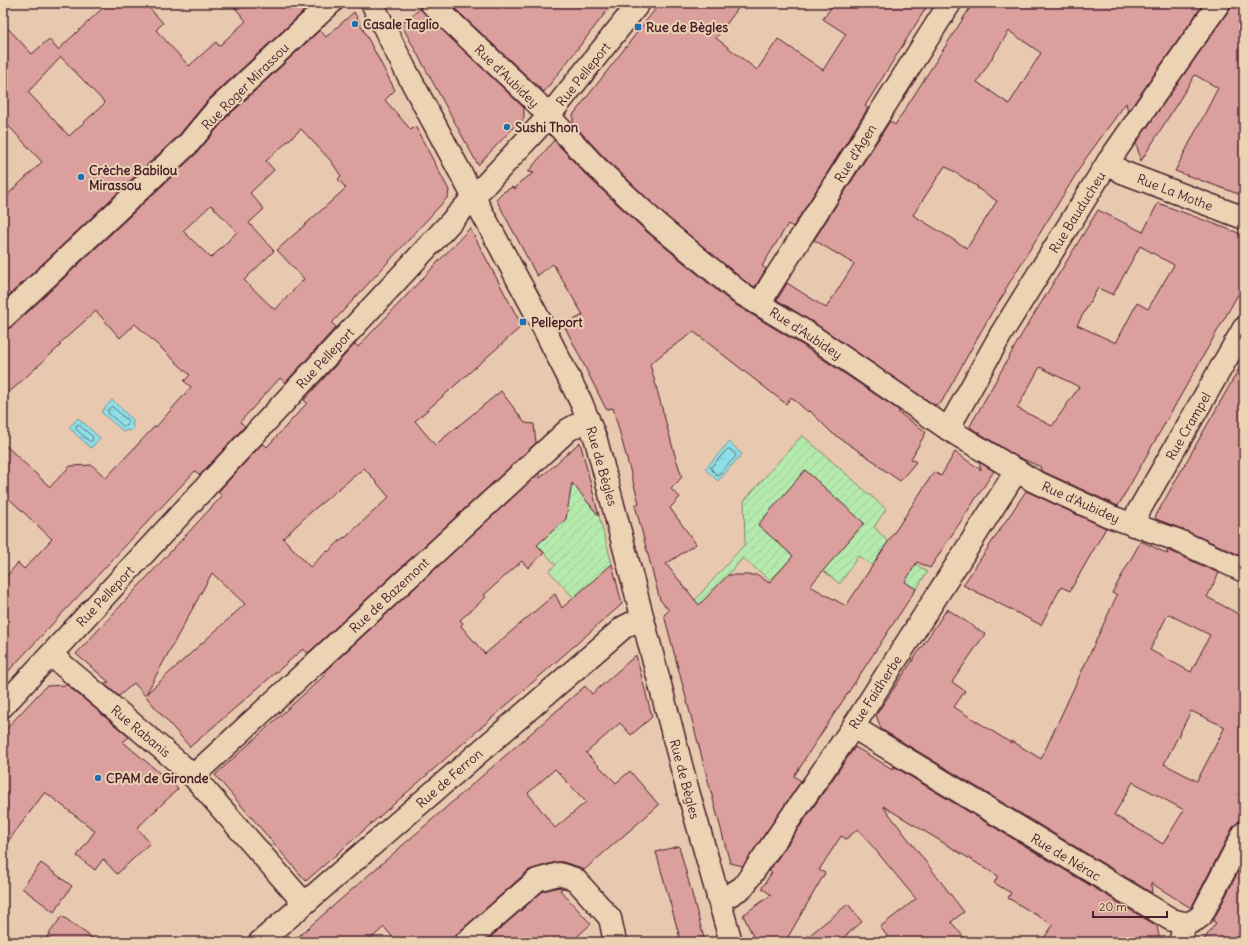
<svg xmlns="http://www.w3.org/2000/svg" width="1247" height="945" font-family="Delius,sans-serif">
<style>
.garden{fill:url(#garden-furrows);stroke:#80846c}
.water{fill:url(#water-ripples);stroke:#73939c}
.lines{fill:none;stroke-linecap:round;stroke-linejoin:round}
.shore{stroke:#656c76;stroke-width:1}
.building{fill:#dba09e;stroke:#4a1f2b;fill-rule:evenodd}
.minor-casing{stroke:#4a1f2b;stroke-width:25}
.minor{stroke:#ebd3b3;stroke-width:22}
.poi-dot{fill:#1f6fb2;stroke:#ebd3b3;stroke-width:1.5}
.labels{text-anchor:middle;stroke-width:4;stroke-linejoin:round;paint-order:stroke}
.poi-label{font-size:13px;font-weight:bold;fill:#4a1f2b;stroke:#ebd3b3;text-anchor:start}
.street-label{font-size:13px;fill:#4a1f2b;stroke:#ebd3b3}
</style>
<defs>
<pattern id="garden-furrows" width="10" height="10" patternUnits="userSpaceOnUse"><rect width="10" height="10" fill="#b5eaad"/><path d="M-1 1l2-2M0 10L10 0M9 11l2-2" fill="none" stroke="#9dc895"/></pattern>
<pattern id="water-ripples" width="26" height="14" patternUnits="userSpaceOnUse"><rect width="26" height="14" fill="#8ee0e7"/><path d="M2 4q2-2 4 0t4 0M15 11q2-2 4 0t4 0" fill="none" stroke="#7cc0c6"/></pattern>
</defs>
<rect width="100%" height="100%" fill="#e8c9af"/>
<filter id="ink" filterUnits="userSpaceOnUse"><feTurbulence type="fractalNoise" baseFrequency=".025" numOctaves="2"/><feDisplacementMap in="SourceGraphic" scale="8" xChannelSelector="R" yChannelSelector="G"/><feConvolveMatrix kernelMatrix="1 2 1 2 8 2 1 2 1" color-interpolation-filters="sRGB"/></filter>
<g filter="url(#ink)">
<g class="garden">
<polygon points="802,435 886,509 874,527 897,551 927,572 914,593 858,556 840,584 798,551 771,581 743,558 671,640 695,600 745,544 744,501"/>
<polygon points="587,472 612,564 574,598 549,571 556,565 505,510 557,500"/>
</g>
<g class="water">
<polygon points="112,400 134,421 132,424 134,428 130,431 126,430 124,432 101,412"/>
<polygon points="78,418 100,438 91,448 69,428"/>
<polygon points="729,442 742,454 718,481 705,469"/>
</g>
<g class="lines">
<g class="shore">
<polygon points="111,407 113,407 128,421 127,426 123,426 108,413 108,410"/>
<polygon points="77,425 79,425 93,437 92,441 89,441 76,429"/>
<polygon points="728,449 730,449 735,454 736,456 719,474 717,475 712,470 711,468"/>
</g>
</g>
<g class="building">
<path d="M108 3H145L163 23 156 30 189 66 216 42 219 46 246 21 231 3H296L303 12 208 100 179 135 3 301V199L42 162 3 120V23L32 54 49 39 58 50ZM61 57 105 103 69 136 28 92Z"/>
<polygon points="449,3 613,3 544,92"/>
<polygon points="660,3 742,3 716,38 757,70 778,39 823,70 846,34 823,19 834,3 929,3 865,106 868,108 793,227 788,224 762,266 766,269 755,287 746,282 665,215 603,156 573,124 573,115"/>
<path d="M973 3H1204L1128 112 1126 103 1086 158 1005 290 1006 291 992 312 941 403 934 405 816 324 777 300 787 283 826 308 854 264 814 240 890 121 895 125ZM1009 31 1041 53 1009 104 977 82ZM945 166 978 187 977 188 997 201 967 248 913 215Z"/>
<polygon points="1231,3 1244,3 1244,196 1175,171 1218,88 1195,75 1141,161 1136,143 1229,10"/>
<polygon points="420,9 524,108 524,118 516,129 514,127 478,165 401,24"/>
<path d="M354 12 395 90 385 100 411 130 415 126 449 190 448 197 332 323 336 327 285 383 280 378 240 422 245 426 200 475 195 471 3 677V580L18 563 24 569 52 539 3 493V443L50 487 70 466 92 465 106 478 155 426 156 427 191 387 184 381 190 375 135 324 120 338 96 311 59 344 61 345 3 398V330L12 327 197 153 226 118 320 30 326 37ZM301 129 331 161 341 176 338 179 346 188 277 250 304 279 275 310 244 280 274 251 249 223 264 209 250 193 274 170 266 161ZM211 205 237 232 211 258 183 231Z"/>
<polygon points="554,140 585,174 648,233 731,302 802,345 900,411 898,412 926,432 911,459 916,462 900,481 877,465 878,464 832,433 809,410 808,412 791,397 786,404 694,332 665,352 650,364 674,452 682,477 671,489 680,497 670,508 696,544 666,564 699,605 728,575 758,575 769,583 793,556 758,525 805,470 864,523 810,586 846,606 934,472 941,476 955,452 981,470 979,462 994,471 930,568 917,562 905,582 916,589 804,760 805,760 794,776 801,781 743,866 730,863 664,615 669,610 660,600 658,593 635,505 639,503 613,408 606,409 564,325 583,315 553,264 537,276 496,199 502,193 512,187 515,189 521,181 534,173 528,172"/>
<path d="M1158 203 1244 235V284L1118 506 1040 470 1041 467 1016 456 971 428 970 426 1022 334 1098 210 1143 232ZM1140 246 1174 265 1148 309 1137 303 1116 343 1077 325 1098 288 1113 295ZM1040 367 1079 387 1052 426 1017 408Z"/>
<path d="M470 228 522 326 415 421 435 445 501 391 525 423 534 424 536 443 308 653 303 649 190 747 134 683 119 696 103 683 109 682 76 654 222 496 218 492 263 443 267 447 307 403 304 400 355 344 358 347ZM364 468 389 497 345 538 344 537 328 552 327 551 310 567 283 538 312 511ZM212 573 245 604 146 694Z"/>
<polygon points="1244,360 1244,557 1182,529 1156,519 1155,517"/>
<polygon points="580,442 599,516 572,483 566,519 537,545 544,553 528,568 522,561 484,595 486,597 460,620 463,623 461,626 485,654 555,594 562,608 612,564 622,604 306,881 215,775 326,674 324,672 539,473 540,478"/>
<polygon points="1026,491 1106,528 1070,591 1061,587 1041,625 963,585"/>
<path d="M1141 541 1168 554 1167 550 1172 552 1219 573 1207 597 1244 617V821L1238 822 1233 827 1191 908 1151 883 1152 893 881 729 876 715 947 609 985 634 952 682 965 691 954 707 1011 743 1012 741 1041 759 1117 595 1112 593ZM1168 614 1210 635 1191 672 1150 650ZM1191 711 1225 727 1197 781 1164 764ZM1133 782 1184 810 1163 844 1114 815Z"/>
<path d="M636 655 652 717 631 735 620 723 586 753 616 783 630 771 659 805 584 870 579 867 563 862H556L529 870 458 933 454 938V942H397L384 927 367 942H292L585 686 592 694ZM555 769 586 802 555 828 528 793Z"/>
<polygon points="67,685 129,737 123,742 162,775 164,773 178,789 137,828 150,843 117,874 103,859 95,870 77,856 95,831 45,792 3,848 3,732 46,686"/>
<polygon points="855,747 894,770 893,766 1157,926 1160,942 1116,942 1109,937 1106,942 1041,942 1053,925 1008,898 1011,893 994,883 998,876 883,806 964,912 951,922 968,942 892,942 880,927 916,899 858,829 846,839 841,836 819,870 825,873 785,942 756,942 743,915 771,895 762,888 772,872 769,871"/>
<polygon points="679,846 705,942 681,942 656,852"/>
<polygon points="1244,860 1244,942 1202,942 1216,923 1213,921"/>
<polygon points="41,863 72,886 54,912 22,888"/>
<polygon points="559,887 563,888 560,890 591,924 571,942 485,942 543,891"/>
<polygon points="848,904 862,922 838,942 801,942"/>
<polygon points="62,916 98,942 43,942"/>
</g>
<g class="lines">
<defs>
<g id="minor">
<polyline points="372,3 405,69 539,319 581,402 596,440 686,784 731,942"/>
<polyline points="431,3 534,100 594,165 657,224 739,292 809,334 948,429 1034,481 1109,516 1177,540 1244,571"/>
<polyline points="1108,162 1122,172 1244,218"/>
<polyline points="760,304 770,286 950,3"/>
<polyline points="3,318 188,144 217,109 331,3"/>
<polyline points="948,429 1001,334 1108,162 1219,3"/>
<polyline points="1133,525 1138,512 1244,328"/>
<polyline points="51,655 180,764 193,776 304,903"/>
<polyline points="3,706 548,117 639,3"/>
<path d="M853 727 1172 920C1185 924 1190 925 1201 916L1244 833"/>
<polyline points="193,776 568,430 588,419"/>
<polyline points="718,898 730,895 743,887 853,727 1017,470"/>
<polyline points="260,942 624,627 632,623 642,620"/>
<polyline points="466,942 537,880 559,874 575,879 610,918 615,942"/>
<polyline points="1180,942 1185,924"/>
</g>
</defs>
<use href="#minor" class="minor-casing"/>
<use href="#minor" class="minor"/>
</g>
</g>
<g class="poi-dot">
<circle cx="355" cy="24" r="4"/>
<rect x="634" y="23" width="8" height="8" rx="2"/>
<circle cx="507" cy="127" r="4"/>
<circle cx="81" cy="177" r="4"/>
<rect x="519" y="318" width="8" height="8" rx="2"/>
<circle cx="98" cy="778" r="4"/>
</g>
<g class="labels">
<g class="poi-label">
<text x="363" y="29">Casale Taglio</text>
<text x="646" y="32">Rue de Bègles</text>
<text x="515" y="132">Sushi Thon</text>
<text x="89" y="175">Crèche Babilou<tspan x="89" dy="15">Mirassou</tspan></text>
<text x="531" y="327">Pelleport</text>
<text x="106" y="783">CPAM de Gironde</text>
</g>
<g class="street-label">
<text transform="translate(583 74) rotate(-51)" y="5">Rue Pelleport</text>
<text transform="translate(507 76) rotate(44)" y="5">Rue d'Aubidey</text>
<text transform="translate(245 86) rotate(-45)" y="5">Rue Roger Mirassou</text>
<text transform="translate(855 153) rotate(-58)" y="5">Rue d'Agen</text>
<text transform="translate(1175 192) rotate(21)" y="5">Rue La Mothe</text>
<text transform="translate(1077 212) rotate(-58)" y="5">Rue Bauducheu</text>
<text transform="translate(806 333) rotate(33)" y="5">Rue d'Aubidey</text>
<text transform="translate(325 358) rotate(-47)" y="5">Rue Pelleport</text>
<text transform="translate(1188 426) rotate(-60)" y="5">Rue Crampel</text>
<text transform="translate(602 466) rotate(74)" y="5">Rue de Bègles</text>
<text transform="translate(1081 502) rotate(24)" y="5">Rue d'Aubidey</text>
<text transform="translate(389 595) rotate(-43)" y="5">Rue de Bazemont</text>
<text transform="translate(105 596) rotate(-47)" y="5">Rue Pelleport</text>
<text transform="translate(875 692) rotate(-57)" y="5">Rue Faidherbe</text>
<text transform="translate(141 731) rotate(40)" y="5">Rue Rabanis</text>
<text transform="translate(449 778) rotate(-41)" y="5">Rue de Ferron</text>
<text transform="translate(685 779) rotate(75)" y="5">Rue de Bègles</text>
<text transform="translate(1066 857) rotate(31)" y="5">Rue de Nérac</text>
</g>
</g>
<rect width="1247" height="945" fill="none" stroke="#ebd3b3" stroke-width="16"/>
<rect x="8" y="8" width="1231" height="929" fill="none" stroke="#4a1f2b" stroke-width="1.5" filter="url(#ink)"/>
<path d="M1093 911v6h74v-6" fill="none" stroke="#4a1f2b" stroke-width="2"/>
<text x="1099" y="911" font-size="12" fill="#4a1f2b" stroke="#ebd3b3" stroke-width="3" paint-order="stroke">20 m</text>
</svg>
